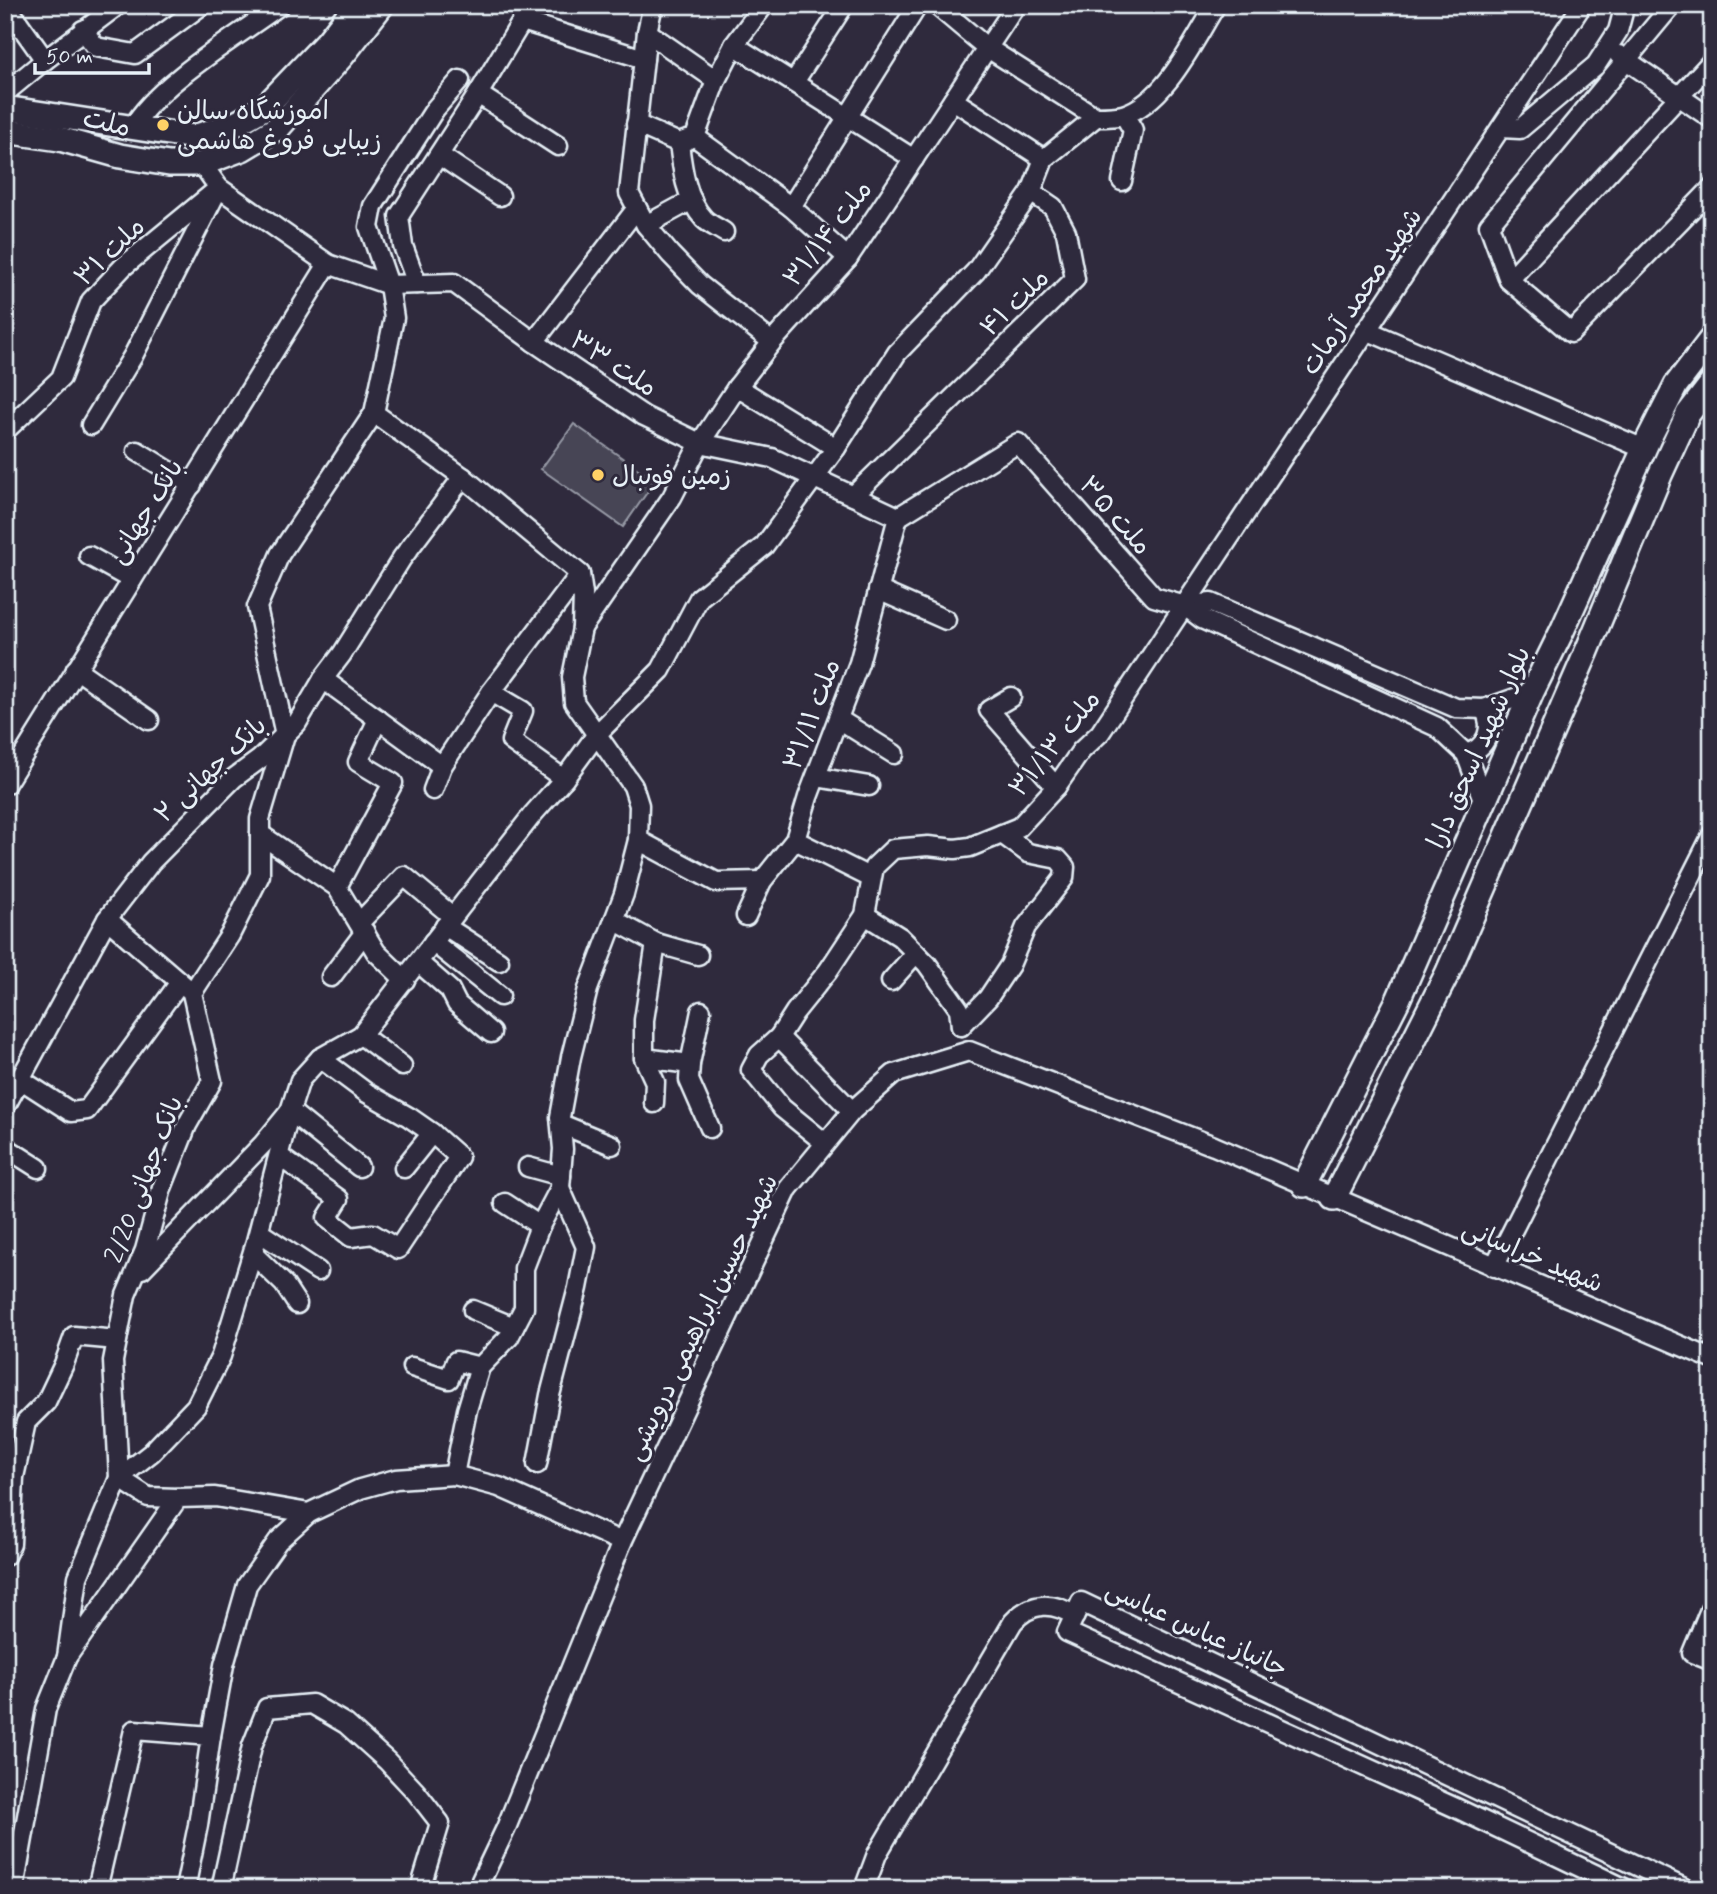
<svg xmlns="http://www.w3.org/2000/svg" width="1717" height="1894" font-family="Mynerve,'Playpen Sans Arabic',sans-serif">
<style>
.green{fill:#464455;stroke:#979aa6;stroke-width:2}
.lines{fill:none;stroke-linecap:round;stroke-linejoin:round}
.minor-casing{stroke:#e8f1f8;stroke-width:23}
.major-casing{stroke:#e8f1f8;stroke-width:28}
.minor{stroke:#2f2a3d;stroke-width:18}
.major{stroke:#2f2a3d;stroke-width:23}
.poi-dot{fill:#ffd166;stroke:#2f2a3d;stroke-width:2.5}
.labels{text-anchor:middle;stroke-width:6;stroke-linejoin:round;paint-order:stroke}
.poi-label{font-size:26px;fill:#e8f1f8;stroke:#2f2a3d;text-anchor:start}
.street-label{font-size:26px;fill:#e8f1f8;stroke:#2f2a3d}
</style>
<rect width="100%" height="100%" fill="#2f2a3d"/>
<filter id="ink" filterUnits="userSpaceOnUse"><feTurbulence type="fractalNoise" baseFrequency=".0143" numOctaves="2"/><feDisplacementMap in="SourceGraphic" scale="14" xChannelSelector="R" yChannelSelector="G"/><feConvolveMatrix kernelMatrix="1 2 1 2 8 2 1 2 1" color-interpolation-filters="sRGB"/></filter>
<g filter="url(#ink)">
<polygon class="green" points="574,424 655,481 623,527 541,469"/>
<g class="lines">
<defs>
<g id="minor">
<polyline points="6,5 45,60 118,5"/>
<polyline points="653,5 647,32 629,193 646,225 670,254 700,285 772,342"/>
<polyline points="764,5 734,45 716,80 695,137 791,207 918,5"/>
<polyline points="1672,5 1489,225 1509,280 1571,333 1712,188"/>
<polyline points="522,21 644,59"/>
<polyline points="83,30 96,47 135,54 202,5"/>
<polyline points="647,32 716,80"/>
<polyline points="734,45 914,159"/>
<polyline points="1619,55 1712,119"/>
<polyline points="794,82 844,5"/>
<polyline points="5,93 45,60"/>
<polyline points="478,94 558,146"/>
<polyline points="953,100 1044,159"/>
<path d="M1096 117C1105 117 1115 117 1123 115 1166 102 1194 40 1216 5"/>
<polyline points="636,124 679,143 687,140"/>
<path d="M133 127C157 84 238 36 280 5"/>
<polyline points="1501,128 1520,129 1596,65 1618,31 1625,5"/>
<path d="M679 143C682 168 686 200 704 219 709 224 718 228 724 232"/>
<polyline points="439,155 500,196"/>
<polyline points="202,164 219,188 328,264 389,285 454,283 534,342 644,416 700,443 772,458 898,517 1018,443 1154,597 1185,606 1211,603 1456,708 1484,709 1532,692"/>
<polyline points="1122,181 1133,130 1124,115"/>
<polyline points="791,207 848,258"/>
<polyline points="646,225 692,200"/>
<polyline points="1509,280 1712,61"/>
<polyline points="417,284 403,246 399,216 478,94 522,21 528,5"/>
<polyline points="1366,330 1644,449"/>
<polyline points="534,342 637,208"/>
<polyline points="737,387 836,448"/>
<polyline points="91,425 133,356 214,197"/>
<polyline points="5,431 61,378 91,301 123,267 219,188"/>
<polyline points="137,451 192,485"/>
<polyline points="853,496 1075,279 1066,232 1053,207 1031,192 1044,159 1096,117 986,47 936,5"/>
<polyline points="89,556 132,580"/>
<polyline points="878,590 946,620"/>
<polyline points="1185,606 1202,619 1437,727 1466,754 1484,802"/>
<polyline points="582,628 672,497 700,443 737,387 772,342 848,258 1016,5"/>
<polyline points="76,669 149,720"/>
<polyline points="323,679 442,766"/>
<polyline points="491,692 523,711 511,741 564,779"/>
<polyline points="1011,697 989,710 1056,787"/>
<polyline points="838,719 894,754"/>
<path d="M1466 754C1487 748 1495 728 1484 709"/>
<polyline points="816,777 869,786"/>
<polyline points="5,785 328,264"/>
<polyline points="433,790 442,766 491,692 580,574"/>
<polyline points="260,834 337,887 376,952 405,980"/>
<polyline points="638,840 716,882 762,881"/>
<polyline points="795,840 871,878"/>
<polyline points="337,887 393,783 358,762 378,719"/>
<polyline points="865,915 900,937 927,964 959,1009 961,1026"/>
<polyline points="746,916 762,881 795,840 808,797 859,663 898,517"/>
<polyline points="107,919 187,988"/>
<polyline points="614,920 656,943 698,955"/>
<polyline points="359,923 404,876 452,916"/>
<polyline points="445,926 499,961"/>
<polyline points="433,942 500,996"/>
<polyline points="418,962 450,990 457,1004 491,1033"/>
<polyline points="331,977 365,932"/>
<polyline points="891,981 916,953"/>
<polyline points="701,1011 690,1064 689,1080 710,1128"/>
<polyline points="961,1026 988,998 1010,965 1026,927 1064,878 1065,867 1058,859 1028,853 1002,834"/>
<polyline points="361,1035 402,1066"/>
<polyline points="779,1037 852,1111"/>
<polyline points="320,1058 367,1093 409,1117 432,1133 404,1168"/>
<polyline points="644,1058 690,1064"/>
<polyline points="20,1079 71,1112 87,1110 180,982"/>
<polyline points="654,1103 655,1082 644,1058 644,1020 656,943"/>
<polyline points="5,1107 107,919 151,862 234,778 260,759 297,723 323,679 342,654 402,558 463,477"/>
<polyline points="561,1124 612,1145"/>
<polyline points="825,1143 782,1108 751,1070 759,1055 779,1037 795,1012 828,971 865,915 874,867 893,849 928,846 955,849 970,847 1019,827 1056,787 1081,751 1100,733 1582,5"/>
<polyline points="5,1147 38,1168"/>
<polyline points="279,1156 339,1199 327,1218 351,1237 373,1234 398,1249 459,1157 432,1133"/>
<polyline points="528,1167 561,1176"/>
<polyline points="505,1203 540,1226"/>
<polyline points="259,1232 318,1271"/>
<polyline points="253,1254 284,1284 297,1304"/>
<polyline points="1494,1267 1712,835"/>
<polyline points="142,1269 263,1144 290,1111 359,1167"/>
<polyline points="473,1310 514,1327"/>
<polyline points="412,1367 449,1379 456,1361 480,1367"/>
<polyline points="537,1464 550,1395 578,1288 586,1247 560,1188"/>
<polyline points="454,1475 467,1410 480,1367 509,1337 524,1308 524,1268 540,1226 560,1188 563,1149 560,1117 571,1057 588,989 624,894 638,840 639,805 633,786 574,702 572,677 582,628 583,594 580,574 463,477 374,413 394,318 389,285 369,227 373,206 435,109 460,80"/>
<polyline points="178,1498 148,1497 119,1478 151,1453 196,1406 221,1356 255,1245 290,1111 300,1080 320,1058 361,1035 533,814 564,779 597,734 661,670 699,598 764,546 836,448 897,353 976,271 1031,192"/>
<polyline points="5,1556 11,1544 14,1477 26,1422 46,1402 64,1364 74,1336 117,1340"/>
<polyline points="1712,1605 1692,1653 1712,1661"/>
<polyline points="67,1657 78,1577 119,1478 113,1361 126,1295 145,1250 162,1188 187,1125 212,1081 192,993 230,935 260,875 260,819 285,735 257,607 280,554 374,413"/>
<polyline points="211,1736 224,1665 247,1585 278,1541 309,1513"/>
<polyline points="14,1889 46,1709 67,1657 178,1498 215,1497 309,1513 360,1489 396,1479 454,1475 499,1487 622,1542"/>
<polyline points="97,1889 134,1730 211,1736 198,1825 185,1889"/>
<polyline points="221,1889 252,1746 267,1708 312,1704 346,1724 387,1761 416,1792 440,1823 420,1889"/>
<polyline points="477,1889 506,1828 622,1542 788,1189 852,1111 894,1074 969,1051 1214,1146 1712,1359"/>
<path d="M864 1889 877 1854 1013 1622C1031 1602 1052 1601 1075 1616"/>
<polyline points="1626,1889 1456,1808 1067,1632 1081,1602 1686,1889"/>
</g>
<g id="major">
<polyline points="5,108 194,137 237,123 264,108 327,42 356,5"/>
<polyline points="5,131 60,139 120,156 169,164 202,164 242,149 279,127 343,55 382,5"/>
<polyline points="1304,1185 1398,1000 1532,692 1562,631 1649,438 1676,385 1712,338"/>
<polyline points="1334,1198 1447,974 1587,651 1660,475 1688,414 1712,383"/>
</g>
</defs>
<use href="#minor" class="minor-casing"/>
<use href="#major" class="major-casing"/>
<use href="#minor" class="minor"/>
<use href="#major" class="major"/>
</g>
</g>
<g class="poi-dot">
<circle cx="163" cy="125" r="7"/>
<circle cx="598" cy="475" r="7"/>
</g>
<g class="labels">
<g class="poi-label">
<text x="177" y="119">اموزشگاه سالن<tspan x="177" dy="30">زیبایی فروغ هاشمی</tspan></text>
<text x="612" y="484">زمین فوتبال</text>
</g>
<g class="street-label">
<text transform="translate(107 122) rotate(14)" y="9">ملت</text>
<text transform="translate(827 233) rotate(-52)" y="9">ملت ۳۱/۱۴</text>
<text transform="translate(109 251) rotate(-44)" y="9">ملت ۳۱</text>
<text transform="translate(1361 291) rotate(-56)" y="9">شهید محمد آرمات</text>
<text transform="translate(1014 302) rotate(-44)" y="9">ملت ۴۱</text>
<text transform="translate(614 363) rotate(33)" y="9">ملت ۳۳</text>
<text transform="translate(145 511) rotate(-58)" y="9">بانک جهانی</text>
<text transform="translate(1116 515) rotate(49)" y="9">ملت ۳۵</text>
<text transform="translate(811 714) rotate(-69)" y="9">ملت ۳۱/۱۱</text>
<text transform="translate(1054 743) rotate(-51)" y="9">ملت ۳۱/۱۳</text>
<text transform="translate(1478 747) rotate(-66)" y="9">بلوار شهید اسحق دارا</text>
<text transform="translate(210 769) rotate(-43)" y="9">بانک جهانی ۲</text>
<text transform="translate(143 1179) rotate(-69)" y="9">بانک جهانی 2/20</text>
<text transform="translate(1533 1255) rotate(23)" y="9">شهید خراسانی</text>
<text transform="translate(701 1317) rotate(-64)" y="9">شهید حسین ابراهیمی درویشی</text>
<text transform="translate(1197 1628) rotate(25)" y="9">جانباز عباس عباسی</text>
</g>
</g>
<rect width="1717" height="1894" fill="none" stroke="#2f2a3d" stroke-width="28"/>
<rect x="14" y="14" width="1689" height="1866" fill="none" stroke="#e8f1f8" stroke-width="2.5" filter="url(#ink)"/>
<path d="M35 63v10h114v-10" fill="none" stroke="#e8f1f8" stroke-width="3.5"/>
<text x="46" y="63" font-size="21" fill="#e8f1f8" stroke="#2f2a3d" stroke-width="5" paint-order="stroke">50 m</text>
</svg>
